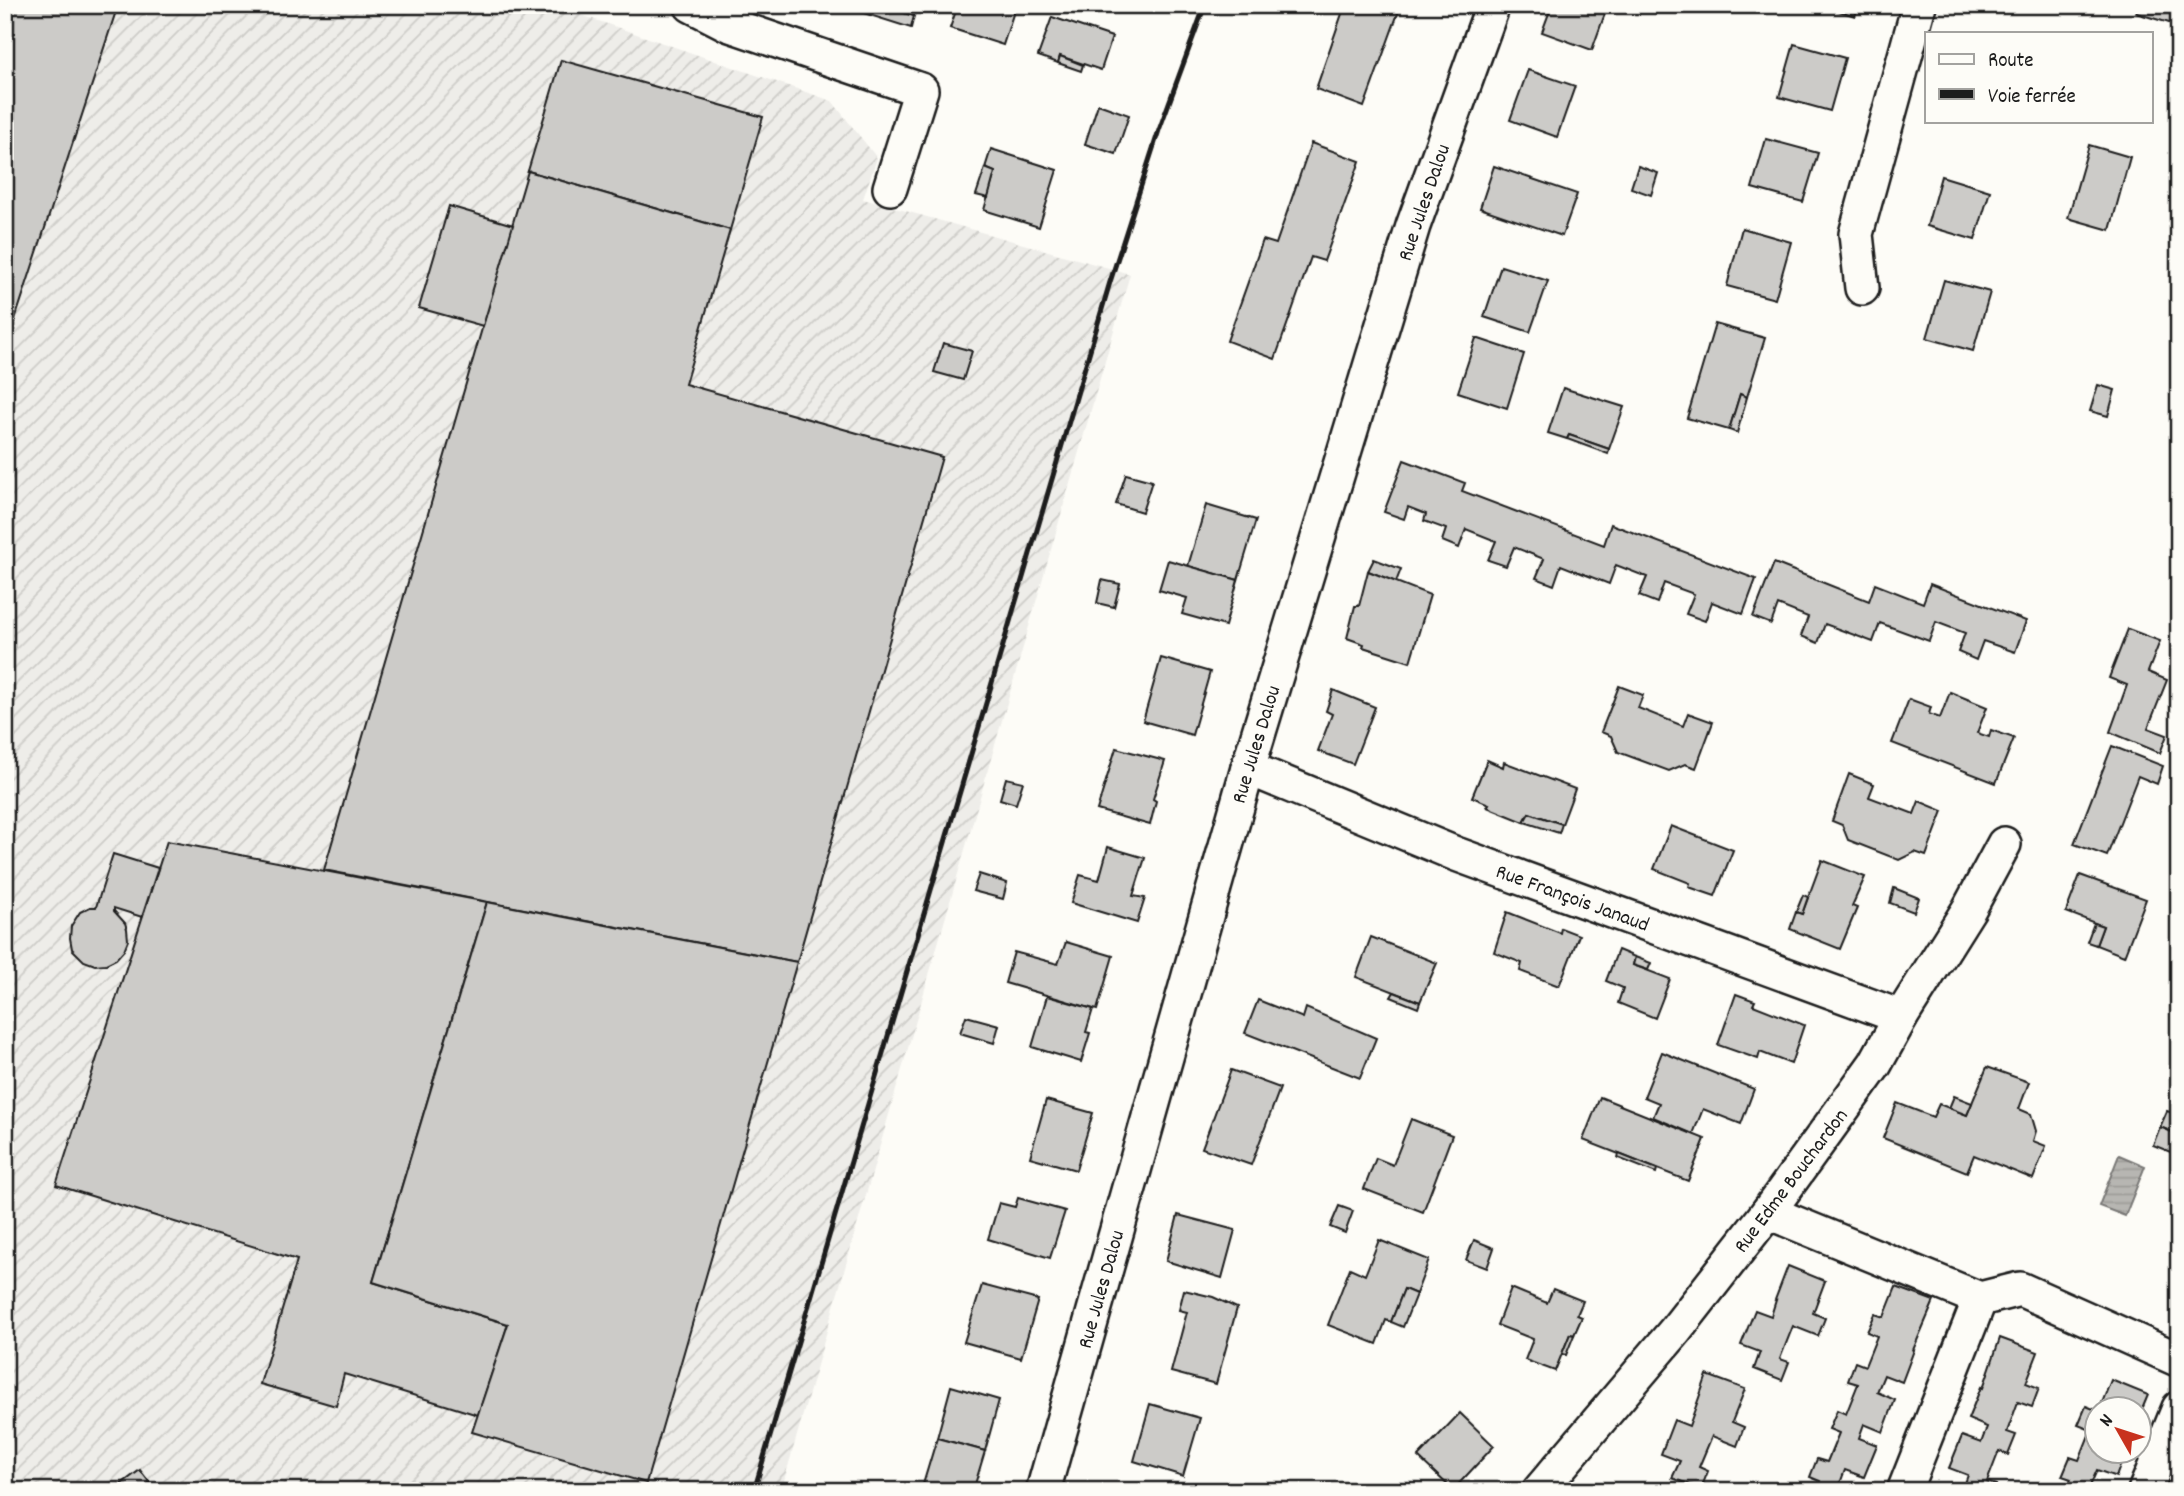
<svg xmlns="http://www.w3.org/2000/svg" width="2184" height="1496" font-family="Dekko,sans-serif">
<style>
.industrial{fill:url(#industrial-furrows)}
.water{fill:url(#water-rules);stroke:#797876;stroke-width:2}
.building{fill:#cccbc8;stroke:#1c1c1c;stroke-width:2}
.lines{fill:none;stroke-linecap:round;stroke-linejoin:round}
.minor-casing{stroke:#1c1c1c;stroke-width:38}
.minor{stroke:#fdfcf7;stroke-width:33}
.rail{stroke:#1c1c1c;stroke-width:5}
.labels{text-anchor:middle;stroke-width:6;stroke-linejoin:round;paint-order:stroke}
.street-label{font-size:21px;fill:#1c1c1c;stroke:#fdfcf7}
</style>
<defs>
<pattern id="industrial-furrows" width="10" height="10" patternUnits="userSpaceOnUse" patternTransform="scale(1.75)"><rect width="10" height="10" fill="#eeede9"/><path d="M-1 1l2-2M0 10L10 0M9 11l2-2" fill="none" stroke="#cccbc7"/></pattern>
<pattern id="water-rules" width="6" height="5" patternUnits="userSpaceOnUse" patternTransform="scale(1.75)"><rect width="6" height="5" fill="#b7b6b2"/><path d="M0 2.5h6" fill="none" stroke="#9d9c98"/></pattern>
</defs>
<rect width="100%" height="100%" fill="#fdfcf7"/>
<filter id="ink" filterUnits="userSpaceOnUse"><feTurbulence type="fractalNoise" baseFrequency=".0143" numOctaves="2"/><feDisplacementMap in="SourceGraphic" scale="14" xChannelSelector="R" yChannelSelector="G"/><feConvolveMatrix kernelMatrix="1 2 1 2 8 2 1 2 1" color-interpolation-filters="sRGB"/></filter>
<g filter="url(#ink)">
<polygon class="industrial" points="5,5 552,5 832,101 877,158 863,199 1130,274 781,1491 5,1491"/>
<polygon class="water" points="2119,1155 2145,1166 2125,1216 2099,1206"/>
<g class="building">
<polygon points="5,5 118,5 5,350"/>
<polygon points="860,5 879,5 914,16 911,28 857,11"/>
<polygon points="879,5 918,5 914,16"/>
<polygon points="958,5 1016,5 1003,45 950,28"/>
<polygon points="1345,5 1401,5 1364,107 1316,89"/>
<polygon points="1552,5 1608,5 1592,50 1542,32"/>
<polygon points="1820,5 1859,5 1855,16"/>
<polygon points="2139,5 2179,5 2179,26 2136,13"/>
<polygon points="1052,17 1112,37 1101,70 1060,56 1058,63 1038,56"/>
<polygon points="1794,44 1845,58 1830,111 1779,97"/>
<polygon points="1060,56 1083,65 1081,71 1058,63"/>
<polygon points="561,60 763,117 730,230 528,171"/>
<polygon points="1528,70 1575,86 1557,137 1510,120"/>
<polygon points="1098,104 1129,115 1116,154 1085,144"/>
<polygon points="1766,139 1818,153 1803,202 1752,188"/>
<polygon points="1311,143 1360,161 1324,261 1311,257 1275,359 1227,341 1263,240 1276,244"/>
<polygon points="2089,145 2130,157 2110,230 2068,218"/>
<polygon points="991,149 1057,170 1039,227 984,210 995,172 985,168"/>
<polygon points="1494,166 1577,194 1562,236 1480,208"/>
<polygon points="1638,166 1658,173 1651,195 1631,188"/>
<polygon points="985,168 995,172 988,198 976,195"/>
<polygon points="528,171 730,230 685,384 942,457 797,962 324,870"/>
<polygon points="1941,176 1990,191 1975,240 1927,226"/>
<polygon points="449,206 513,225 483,326 419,308"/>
<polygon points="1742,228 1791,242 1775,299 1727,286"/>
<polygon points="1501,266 1548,281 1530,332 1484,317"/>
<polygon points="1944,280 1990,292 1973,351 1927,338"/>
<polygon points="1715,324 1765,338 1747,397 1740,394 1729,430 1687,418"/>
<polygon points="1476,338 1524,354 1507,408 1458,392"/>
<polygon points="943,343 972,351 963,380 934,372"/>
<polygon points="2098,385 2115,390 2108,416 2090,411"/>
<polygon points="1563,388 1624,407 1609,449 1569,435 1567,439 1548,433"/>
<polygon points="1740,394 1747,397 1737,433 1729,430"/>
<polygon points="1569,435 1609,449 1608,454 1567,439"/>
<polygon points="1404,460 1465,483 1462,491 1604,545 1611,524 1756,579 1743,614 1712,602 1705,621 1686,614 1694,594 1664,583 1657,603 1639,596 1647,577 1616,565 1609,584 1561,565 1554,585 1536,578 1544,559 1514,547 1506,566 1488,560 1496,541 1466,529 1459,548 1442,541 1446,529 1424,521 1426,514 1408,507 1404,519 1384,512"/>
<polygon points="1126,474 1152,481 1142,512 1116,504"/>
<polygon points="1206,505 1256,520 1238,580 1188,566"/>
<polygon points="1374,559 1401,569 1396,582 1368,571"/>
<polygon points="1168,560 1238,580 1225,626 1182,614 1187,598 1159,590"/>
<polygon points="1774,563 1869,601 1875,584 1923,603 1930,584 2026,621 2015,652 1983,641 1976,660 1958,652 1965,633 1936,622 1929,641 1880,623 1873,642 1825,624 1818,643 1801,636 1808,617 1778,605 1771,624 1753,617"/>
<polygon points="1368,571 1430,595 1410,662 1363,647 1364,644 1347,638 1355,606 1359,606"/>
<polygon points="1102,580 1120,584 1114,607 1097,603"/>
<polygon points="2128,629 2160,641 2148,672 2167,680 2148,728 2167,735 2160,753 2110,732 2127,685 2109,678"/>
<polygon points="1161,658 1210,672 1192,735 1143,721"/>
<polygon points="1619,686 1643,695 1638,708 1683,726 1688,713 1713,722 1696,768 1685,764 1669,771 1618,752 1611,736 1601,732"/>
<polygon points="1333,690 1375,707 1353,764 1318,751 1332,714 1326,711"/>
<polygon points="1950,692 1987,707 1977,733 1989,737 1991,730 2014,738 1996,783 1892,743 1909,699 1931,707 1929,714 1940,718"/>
<polygon points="2112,746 2163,766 2157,784 2138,776 2107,856 2074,844"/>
<polygon points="1116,748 1165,761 1153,799 1156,801 1150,825 1097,810"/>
<polygon points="1487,760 1503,767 1504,762 1575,789 1562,824 1529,813 1524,822 1487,807 1489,804 1472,797"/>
<polygon points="1849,774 1874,784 1869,797 1914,814 1919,801 1943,811 1926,856 1915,852 1899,860 1848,840 1842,825 1832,821"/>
<polygon points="1006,778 1023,782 1016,804 1000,799"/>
<polygon points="1529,813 1562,824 1559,833 1524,822"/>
<polygon points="1671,826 1733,850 1715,896 1689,887 1690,883 1654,869"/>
<polygon points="167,841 487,902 373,1282 508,1324 478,1415 344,1374 336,1406 260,1384 297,1260 56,1185"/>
<polygon points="1108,847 1145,858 1133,896 1145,898 1137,923 1071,903 1080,875 1099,880"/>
<polygon points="113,854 158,868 142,917 114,908 114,911 125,923 127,929 128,940 124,950 116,959 106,964 95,965 84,961 72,949 70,938 71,926 80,912 90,907 96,907"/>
<polygon points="1822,860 1865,877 1852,906 1857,908 1840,949 1790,929 1796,912 1802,914"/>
<polygon points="979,874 1007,883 1003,899 973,891"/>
<polygon points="2080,875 2146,899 2124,956 2096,945 2103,926 2066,912"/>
<polygon points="1894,888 1919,898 1914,912 1890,903"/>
<polygon points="1803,895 1808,897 1802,914 1796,912"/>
<polygon points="487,902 797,962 646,1483 472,1432 508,1324 373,1282"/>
<polygon points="1507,912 1560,933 1561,928 1579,935 1559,986 1520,971 1522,963 1494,952"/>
<polygon points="2094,923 2103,926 2096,945 2087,942"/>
<polygon points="1371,937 1437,963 1420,1002 1356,977"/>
<polygon points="1066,942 1113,956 1097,1010 1005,983 1014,952 1058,964"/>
<polygon points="1618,950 1635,957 1633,965 1670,979 1655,1018 1618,1003 1623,988 1606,981"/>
<polygon points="1635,957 1651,963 1648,970 1633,965"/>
<polygon points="1394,992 1420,1002 1418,1008 1391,997"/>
<polygon points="1736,994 1755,1001 1753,1005 1804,1025 1791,1064 1760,1052 1758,1059 1718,1045"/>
<polygon points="1047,996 1093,1009 1086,1032 1090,1033 1081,1062 1032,1047"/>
<polygon points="1258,1000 1303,1018 1306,1008 1376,1038 1360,1078 1245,1033"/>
<polygon points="966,1016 999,1025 994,1043 960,1033"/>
<polygon points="1662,1052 1754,1089 1741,1124 1703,1109 1693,1134 1653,1117 1659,1103 1644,1097"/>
<polygon points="1987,1067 2029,1082 2019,1109 2031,1114 2036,1131 2033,1141 2046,1146 2033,1179 1974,1155 1967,1172 1883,1138 1897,1103 1933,1117 1939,1104 1967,1115"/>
<polygon points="1231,1070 1280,1088 1251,1165 1202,1148"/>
<polygon points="1954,1096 1972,1103 1967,1115 1949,1108"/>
<polygon points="1600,1097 1705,1139 1688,1181 1583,1140"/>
<polygon points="1046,1100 1093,1113 1076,1170 1030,1157"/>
<polygon points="2167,1111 2179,1115 2179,1135 2160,1127"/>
<polygon points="1411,1119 1452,1135 1423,1212 1364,1189 1376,1158 1393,1165"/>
<polygon points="2160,1127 2179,1135 2178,1155 2153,1145"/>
<polygon points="1619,1154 1657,1169 1656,1173 1618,1158"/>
<polygon points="1018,1198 1065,1211 1050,1258 988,1239 999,1203 1015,1207"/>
<polygon points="1339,1206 1353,1211 1345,1233 1330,1227"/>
<polygon points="1178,1215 1235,1230 1222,1278 1166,1261"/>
<polygon points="1379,1240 1429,1260 1416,1294 1404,1289 1391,1322 1386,1320 1377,1344 1328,1325 1350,1268 1365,1275"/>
<polygon points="1474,1240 1494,1248 1487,1268 1466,1260"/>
<polygon points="1788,1266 1825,1281 1813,1313 1825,1318 1818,1336 1793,1326 1780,1359 1789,1362 1782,1380 1754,1369 1760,1352 1741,1345 1755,1310 1771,1316 1776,1300 1775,1300"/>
<polygon points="982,1285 1038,1300 1021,1358 964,1342"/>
<polygon points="1896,1287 1934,1301 1913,1350 1914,1350 1902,1382 1884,1375 1877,1392 1895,1400 1883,1432 1864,1424 1859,1438 1877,1445 1864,1477 1845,1470 1839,1486 1850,1491 1816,1491 1820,1481 1810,1477 1817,1459 1827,1462 1839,1433 1829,1429 1837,1410 1846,1414 1858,1384 1848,1381 1855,1362 1865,1366 1877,1336 1867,1332 1875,1314 1884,1317"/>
<polygon points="1511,1288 1547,1303 1553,1289 1583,1301 1577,1315 1582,1317 1574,1335 1570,1334 1555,1371 1525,1360 1533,1339 1497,1325"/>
<polygon points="1404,1289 1416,1294 1403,1327 1391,1322"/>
<polygon points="1184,1290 1213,1297 1237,1308 1216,1384 1171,1372 1187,1312 1179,1310"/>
<polygon points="1570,1334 1574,1335 1566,1355 1562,1354"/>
<polygon points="2000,1338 2038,1352 2026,1383 2039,1388 2032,1407 2018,1402 2007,1432 2016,1435 2008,1455 1999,1451 1987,1482 1996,1485 1994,1491 1962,1491 1968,1475 1949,1468 1962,1436 1981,1443 1987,1427 1968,1419 1981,1387 1983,1388"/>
<polygon points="1707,1375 1745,1389 1732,1422 1744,1427 1737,1446 1712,1436 1699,1467 1708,1471 1701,1489 1672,1478 1680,1461 1661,1454 1674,1420 1689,1426"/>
<polygon points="2111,1380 2148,1395 2138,1419 2138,1408 2100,1408"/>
<polygon points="951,1386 999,1400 985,1451 937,1438"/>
<polygon points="1150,1404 1200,1418 1183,1476 1134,1461"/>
<polygon points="2086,1406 2096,1410 2096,1450 2126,1450 2116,1477 2097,1470 2090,1486 2101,1491 2067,1491 2071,1479 2062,1476 2070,1457 2079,1460 2091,1430 2078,1425"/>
<polygon points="1460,1413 1494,1446 1453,1490 1418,1457"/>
<polygon points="937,1438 985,1451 973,1491 921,1491"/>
<polygon points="140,1470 156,1491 112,1491"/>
</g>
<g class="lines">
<defs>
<g id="minor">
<polyline points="691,5 730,25 921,90 890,188"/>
<polyline points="1862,288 1856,234 1919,5"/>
<polyline points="1248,768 1456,854 1901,1017"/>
<polyline points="1768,1212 1980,1299 2020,1289 2179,1360"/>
<polyline points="1043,1491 1248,768 1413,226 1493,5"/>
<polyline points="1539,1491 1675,1331 1768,1212 1875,1064 1901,1017 1969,909 2004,844"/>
<polyline points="1904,1491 1980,1299"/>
<polyline points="2145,1491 2179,1408"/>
</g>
</defs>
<use href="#minor" class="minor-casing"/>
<use href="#minor" class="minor"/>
<polyline class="rail" points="754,1491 1110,282 1159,130 1205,5"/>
</g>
</g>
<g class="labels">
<g class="street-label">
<text transform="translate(1423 202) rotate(-71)" y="7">Rue Jules Dalou</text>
<text transform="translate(1255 744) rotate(-73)" y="7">Rue Jules Dalou</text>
<text transform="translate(1573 897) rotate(20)" y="7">Rue François Janaud</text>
<text transform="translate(1790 1180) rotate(-53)" y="7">Rue Edme Bouchardon</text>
<text transform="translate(1100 1289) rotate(-74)" y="7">Rue Jules Dalou</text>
</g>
</g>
<rect width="2184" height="1496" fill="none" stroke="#fdfcf7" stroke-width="28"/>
<rect x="14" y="14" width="2156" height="1468" fill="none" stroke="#1c1c1c" stroke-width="2.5" filter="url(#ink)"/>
<rect x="1925" y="32" width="228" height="91" fill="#fdfcf7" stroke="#a3a29f" stroke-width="2"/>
<rect x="1939" y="54" width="35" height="10" fill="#fdfcf7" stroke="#a3a29f" stroke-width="2"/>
<text x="1988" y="66" font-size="21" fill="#1c1c1c">Route</text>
<rect x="1939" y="89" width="35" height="10" fill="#1c1c1c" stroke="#a3a29f" stroke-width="2"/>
<text x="1988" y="102" font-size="21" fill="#1c1c1c">Voie ferrée</text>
<g transform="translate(2118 1430) rotate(309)"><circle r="33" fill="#fdfcf7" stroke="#a3a29f" stroke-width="2"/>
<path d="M0-5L12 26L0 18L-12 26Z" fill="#c8321e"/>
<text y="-10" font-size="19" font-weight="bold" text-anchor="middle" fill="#1c1c1c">N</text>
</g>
</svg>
